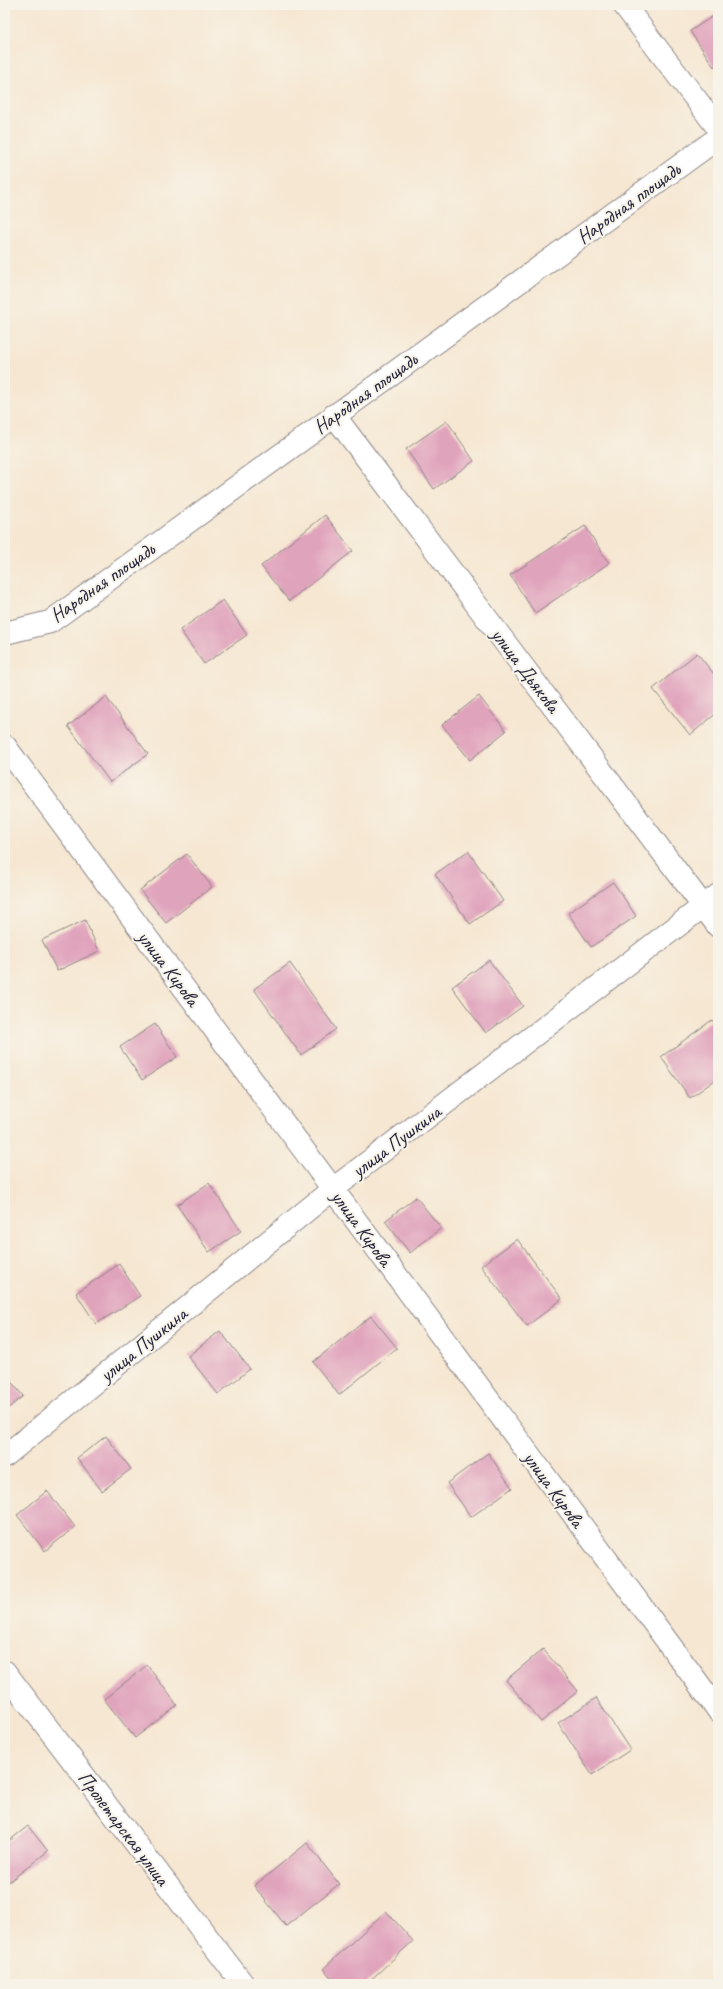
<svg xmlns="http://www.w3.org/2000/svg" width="723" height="1989" font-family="Caveat,sans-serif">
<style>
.building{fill:#e0a3bc}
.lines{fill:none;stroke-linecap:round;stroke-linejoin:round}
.minor-casing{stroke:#8c8486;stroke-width:24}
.minor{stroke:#fff;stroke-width:22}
.labels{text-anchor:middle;stroke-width:4;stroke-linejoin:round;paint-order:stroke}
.street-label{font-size:20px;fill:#22223b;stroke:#f7f3e8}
</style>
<rect width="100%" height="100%" fill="#f7f3e8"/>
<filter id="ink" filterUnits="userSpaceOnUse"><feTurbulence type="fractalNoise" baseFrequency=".025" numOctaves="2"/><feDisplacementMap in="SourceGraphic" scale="8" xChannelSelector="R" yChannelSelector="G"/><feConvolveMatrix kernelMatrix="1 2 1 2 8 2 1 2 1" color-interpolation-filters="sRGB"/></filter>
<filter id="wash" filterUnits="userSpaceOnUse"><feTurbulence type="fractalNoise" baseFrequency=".012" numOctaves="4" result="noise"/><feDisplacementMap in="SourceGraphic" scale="16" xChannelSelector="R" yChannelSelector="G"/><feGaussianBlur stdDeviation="0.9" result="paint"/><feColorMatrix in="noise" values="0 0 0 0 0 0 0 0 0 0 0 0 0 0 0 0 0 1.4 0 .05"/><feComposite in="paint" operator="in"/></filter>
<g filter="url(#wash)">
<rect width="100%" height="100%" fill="#f6e7d2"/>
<g id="blocks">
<g class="building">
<polygon points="718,13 718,64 714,67 690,31"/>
<polygon points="447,421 474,461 434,489 406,449"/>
<polygon points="325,515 353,551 289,601 261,566"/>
<polygon points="585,526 609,563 535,613 510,575"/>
<polygon points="223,600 247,635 204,664 180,630"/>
<polygon points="697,653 718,679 718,712 690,735 653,689"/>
<polygon points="479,696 506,731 470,760 442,725"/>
<polygon points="106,697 148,754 110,782 68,726"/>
<polygon points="468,851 503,901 470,924 435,874"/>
<polygon points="187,854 212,887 166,923 140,890"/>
<polygon points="613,882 636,916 591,947 568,913"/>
<polygon points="85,920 99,951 57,971 42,940"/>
<polygon points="489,960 523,1006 486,1033 452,987"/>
<polygon points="290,963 336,1029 301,1055 254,989"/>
<polygon points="712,1020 718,1028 718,1078 690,1098 661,1057"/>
<polygon points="155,1024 177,1057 142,1080 120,1047"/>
<polygon points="209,1183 241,1231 209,1252 177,1205"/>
<polygon points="416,1197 441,1228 410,1253 385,1221"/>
<polygon points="517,1239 562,1299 527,1326 481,1266"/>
<polygon points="119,1264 140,1296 96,1324 76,1293"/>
<polygon points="371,1316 397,1348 339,1395 313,1362"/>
<polygon points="220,1331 250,1369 218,1394 188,1356"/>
<polygon points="5,1374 23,1396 5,1411"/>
<polygon points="106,1436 131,1469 102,1491 77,1458"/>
<polygon points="488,1453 512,1488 471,1517 447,1483"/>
<polygon points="47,1491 75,1527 45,1551 17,1515"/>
<polygon points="543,1649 578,1691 541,1722 506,1680"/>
<polygon points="147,1665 177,1705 135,1738 104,1699"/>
<polygon points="596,1698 630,1750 592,1775 558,1723"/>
<polygon points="28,1826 48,1851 5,1885 5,1844"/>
<polygon points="307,1843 339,1884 286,1926 254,1886"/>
<polygon points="386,1911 413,1941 366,1984 336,1984 323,1969"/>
</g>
</g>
</g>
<g filter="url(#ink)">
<use href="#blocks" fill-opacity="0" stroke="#8c8486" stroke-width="1"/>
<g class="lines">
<defs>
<g id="minor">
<polyline points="624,5 718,128"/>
<polyline points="334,415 718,926"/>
<polyline points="5,633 50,622 718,138"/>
<polyline points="5,746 718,1710"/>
<polyline points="5,1456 333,1189 718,895"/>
<polyline points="5,1672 243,1984"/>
</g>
</defs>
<use href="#minor" class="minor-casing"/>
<use href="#minor" class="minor"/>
</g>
</g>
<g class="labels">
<g class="street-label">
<text transform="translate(628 203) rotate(-36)" y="7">Народная площадь</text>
<text transform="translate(365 393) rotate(-36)" y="7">Народная площадь</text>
<text transform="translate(102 582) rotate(-35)" y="7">Народная площадь</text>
<text transform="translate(526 670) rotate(53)" y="7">улица Дьякова</text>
<text transform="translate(169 968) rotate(53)" y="7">улица Кирова</text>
<text transform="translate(396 1141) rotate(-37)" y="7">улица Пушкина</text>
<text transform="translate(362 1228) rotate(54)" y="7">улица Кирова</text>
<text transform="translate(143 1344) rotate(-39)" y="7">улица Пушкина</text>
<text transform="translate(554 1489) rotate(54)" y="7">улица Кирова</text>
<text transform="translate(124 1828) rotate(53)" y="7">Пролетарская улица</text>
</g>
</g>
<rect width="723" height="1989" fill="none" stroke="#f7f3e8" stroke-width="20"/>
</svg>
